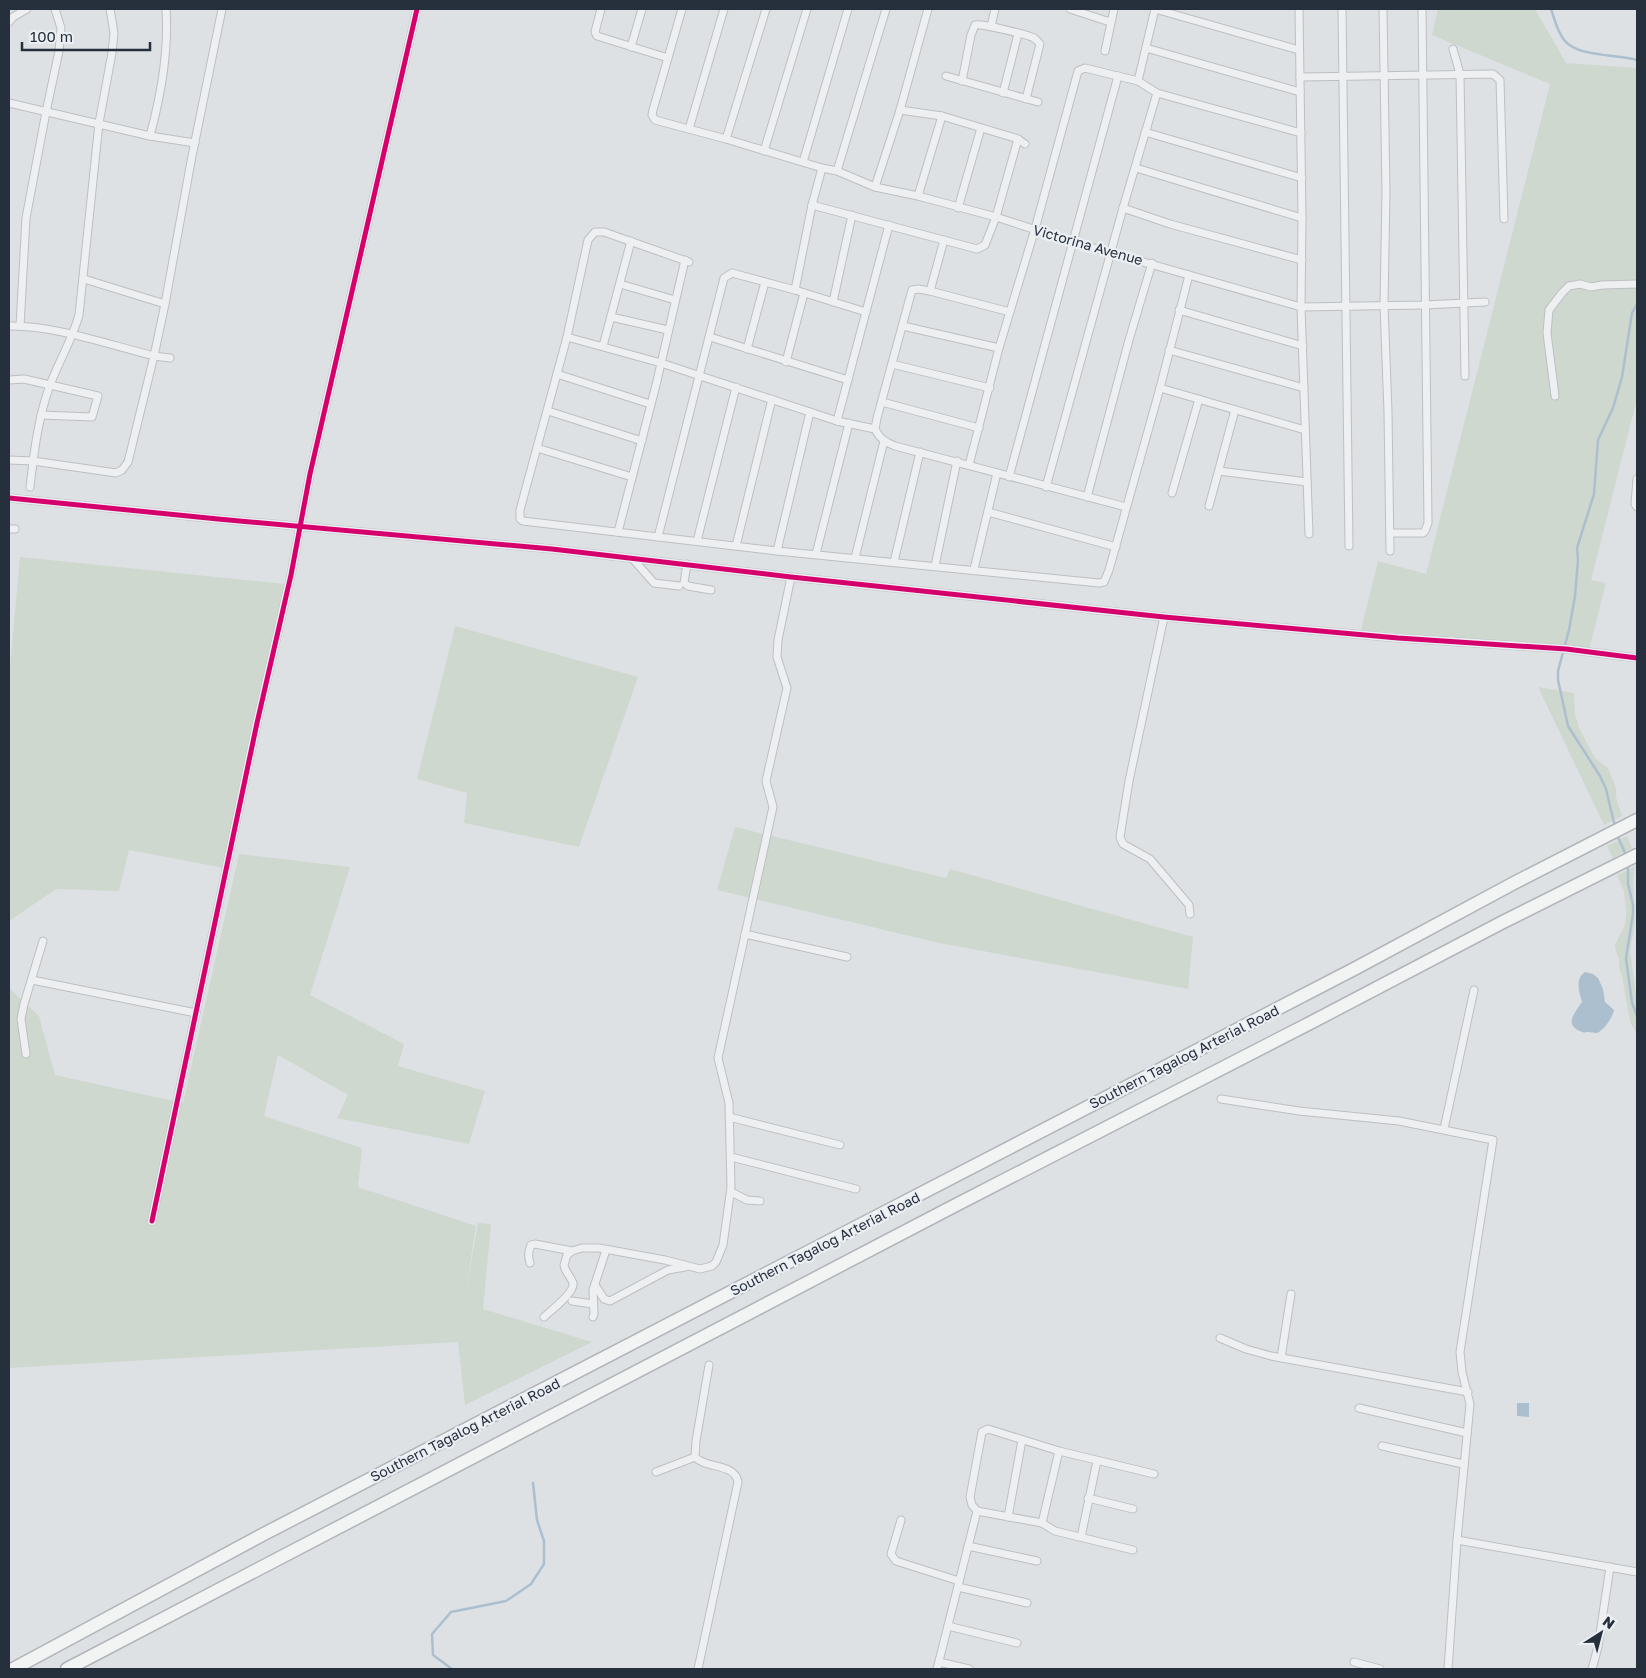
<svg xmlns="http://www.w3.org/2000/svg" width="1646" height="1678" font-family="'Golos Text',sans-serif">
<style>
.green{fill:#cfd8cf}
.water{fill:#acbfce}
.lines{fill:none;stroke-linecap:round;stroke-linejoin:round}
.stream{stroke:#acbfce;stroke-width:2.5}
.street-casing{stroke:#bdbfc2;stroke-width:9}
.highway-casing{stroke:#b1b4b8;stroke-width:15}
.street{stroke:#eeeff0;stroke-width:7}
.highway{stroke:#f2f4f4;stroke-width:12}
.cycleway-casing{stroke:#ebeff4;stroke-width:8}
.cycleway{stroke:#d6006c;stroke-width:5}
.labels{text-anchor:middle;stroke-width:4.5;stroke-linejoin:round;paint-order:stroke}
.street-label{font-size:14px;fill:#262f3c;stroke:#ebeff4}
</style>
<rect width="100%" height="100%" fill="#dee1e4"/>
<g class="green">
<polygon points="1438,9 1535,9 1566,63 1637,68 1637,399 1591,580 1606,583 1589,650 1361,630 1378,561 1426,574 1550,84 1432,35"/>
<polygon points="20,557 285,584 224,868 129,850 119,891 56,889 9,921 9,678"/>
<polygon points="455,626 638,677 579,847 464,823 467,793 417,779"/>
<polygon points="1538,687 1574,693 1575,714 1579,728 1595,758 1608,768 1616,788 1616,797 1622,816 1604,825"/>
<polygon points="735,827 946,878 950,869 1193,937 1188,989 939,943 717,890"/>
<polygon points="1627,836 1632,848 1613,858 1607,846"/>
<polygon points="239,854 350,867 310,995 404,1044 398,1066 485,1091 469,1144 337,1118 348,1095 278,1055 264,1116 362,1148 358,1187 476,1226 465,1296 478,1223 491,1224 483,1309 592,1342 465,1405 458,1342 9,1368 9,988 39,1016 55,1075 183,1103"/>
<polygon points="1635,866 1633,880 1635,924 1630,950 1637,1003 1637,1034 1630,1022 1622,976 1619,968 1619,958 1616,952 1615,945 1625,925 1626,912 1624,891 1617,875"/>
</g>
<g class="water">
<path d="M1585 972 1593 974 1598 978 1603 989 1605 1002 1614 1010C1613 1017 1604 1030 1597 1033 1595 1033 1589 1032 1585 1032V1033C1562 1026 1574 1014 1582 1002 1579 992 1575 978 1585 972Z"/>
<polygon points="1517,1403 1529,1403 1529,1417 1517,1416"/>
</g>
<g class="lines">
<g class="stream">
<path d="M1551 9C1555 20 1557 32 1565 41 1578 57 1618 54 1637 60"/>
<polyline points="1615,827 1606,789 1600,776 1568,726 1558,680 1558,671 1569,630 1575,596 1578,560 1577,548 1594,494 1598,440 1613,408 1622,377 1632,313 1637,304"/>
<polyline points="1617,835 1626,855"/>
<polyline points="1628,865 1628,884 1633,905 1633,914 1626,958 1632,1003 1637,1016"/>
<polyline points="452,1669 433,1655 432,1634 451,1612 506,1601 531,1584 544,1564 544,1541 537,1520 533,1483"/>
</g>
<defs>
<g id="street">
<polyline points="601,9 595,32 597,36 668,58"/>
<polyline points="682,9 653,110 652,115 655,120 726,139 822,168 837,171 875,187"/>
<polyline points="928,9 900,110 875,187 918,196 996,217 1073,242 1301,307 1424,305 1485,302"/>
<polyline points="1070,9 1110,22"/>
<polyline points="1155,9 1299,50"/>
<polyline points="1299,9 1302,218 1301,307 1309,534"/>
<polyline points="1342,9 1349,546"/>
<polyline points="1383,9 1386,192 1384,305 1388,412 1390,551"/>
<polyline points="9,22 13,17 27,9"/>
<polyline points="991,26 995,9"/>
<polyline points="631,47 642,9"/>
<polyline points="1146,48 1300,92"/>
<polyline points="1453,49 1460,74 1465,376"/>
<polyline points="1105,51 1114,9"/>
<polyline points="946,76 1038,102"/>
<polyline points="1300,77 1493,74 1500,80 1504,219"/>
<path d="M962 81 971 35 975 25C981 23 1028 35 1034 38 1036 39 1038 42 1040 44L1026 99"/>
<polyline points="1138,81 1155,9"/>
<polyline points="1003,93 1018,34"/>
<polyline points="9,103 150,136 195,143"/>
<polyline points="900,110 942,116 1018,139 1025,144"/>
<polyline points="689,129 724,9"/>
<polyline points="1145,132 1302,178"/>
<path d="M150 136C161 95 169 51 166 9"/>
<polyline points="726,139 766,9"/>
<polyline points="764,151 807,9"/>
<polyline points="803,162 848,9"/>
<polyline points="1136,168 1302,218"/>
<polyline points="837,171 886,9"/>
<polyline points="918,196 942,116"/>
<polyline points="812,205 977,249 985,245 996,217 1018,139"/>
<polyline points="958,208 981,128"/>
<polyline points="1123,208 1170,224 1302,260"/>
<polyline points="689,262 604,232 595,232 588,240 567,337 520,510 520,519 523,521 777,551 1099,583 1104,582 1109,570 1160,388 1189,275"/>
<polyline points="84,279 165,304"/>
<polyline points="620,284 675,300"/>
<polyline points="795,290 812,205 822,168"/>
<polyline points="930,291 944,240"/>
<polyline points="833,302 852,215"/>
<polyline points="1179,310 1303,346"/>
<path d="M1010 312 930 291 918 289 912 290 877 418 875 429C880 439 885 442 895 446L1126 507"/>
<polyline points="611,317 668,330"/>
<path d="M9 326C54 325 110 345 154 356L170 358"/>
<polyline points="20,326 26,218 46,112 59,51 61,28 55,9"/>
<polyline points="903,326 999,348"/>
<polyline points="567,337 661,363 837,421 875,429"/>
<polyline points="710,337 848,380"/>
<polyline points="603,346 631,241"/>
<polyline points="747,349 765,282"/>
<polyline points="1169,350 1304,388"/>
<polyline points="786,362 804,293"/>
<polyline points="892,364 990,388"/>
<polyline points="557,374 650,404"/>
<polyline points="9,380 24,379 98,396 92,417 41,415"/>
<polyline points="1160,388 1305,430"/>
<polyline points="1555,396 1547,333 1549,310 1562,293 1569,286 1580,284 1591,287 1602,285 1637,284"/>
<polyline points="882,402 979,428"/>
<polyline points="548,411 642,441"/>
<polyline points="837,421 889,225"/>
<polyline points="537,448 632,477"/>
<polyline points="9,460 33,461 116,473 122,470 128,462 154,356 165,304 192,156 222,9"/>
<polyline points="969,465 999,348 1035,229 1078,71 1085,68 1138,81 1157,93 1301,133"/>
<polyline points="1219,471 1307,482"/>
<polyline points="1009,477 1118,76"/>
<polyline points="1637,479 1635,504 1637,507"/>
<path d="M30 487C34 452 38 418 50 385 59 361 72 340 79 315L99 123 112 53 114 33 110 9"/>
<polyline points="1046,487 1123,208 1157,93"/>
<polyline points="1172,493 1199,399"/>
<polyline points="1087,497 1129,340 1152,263"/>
<polyline points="9,498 218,519 552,549 791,577 1164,617 1398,638 1566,649 1637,658"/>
<polyline points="1209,506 1235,410"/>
<polyline points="988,512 1116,547"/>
<polyline points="9,529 15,529"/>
<polyline points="618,532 656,385 685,260"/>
<polyline points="1390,533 1423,533 1425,531 1428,523 1422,9"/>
<polyline points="658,537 724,278 732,273 795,290 866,312"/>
<polyline points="697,541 736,387"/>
<polyline points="736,546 772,399"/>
<polyline points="777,551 810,412"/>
<polyline points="816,554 849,423"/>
<polyline points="632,558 654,583 679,586"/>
<polyline points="855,558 884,441"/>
<polyline points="894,562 920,452"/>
<polyline points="687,564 684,583 688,586 711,590"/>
<polyline points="935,566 957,461"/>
<polyline points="974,569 997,473"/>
<polyline points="1164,617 1129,781 1120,837 1123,844 1150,859 1189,905 1190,914"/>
<polyline points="745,934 847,957"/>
<polyline points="32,980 196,1013"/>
<polyline points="26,1054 21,1019 24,1004 43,941"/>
<polyline points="1221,1099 1299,1111 1399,1121 1493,1140 1460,1352 1462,1372 1470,1404 1457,1540 1448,1669"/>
<polyline points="729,1117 840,1145"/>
<polyline points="1444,1129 1474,990"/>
<polyline points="731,1157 856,1189"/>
<polyline points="731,1192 747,1200 760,1201"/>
<polyline points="152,1221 257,723 291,575 310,474 417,9"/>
<path d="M530 1263C528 1256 528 1252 531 1245L535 1244 572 1251"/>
<polyline points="595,1285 604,1299 610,1301 668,1270 685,1267"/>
<polyline points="572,1301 593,1304"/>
<path d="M544 1317C550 1311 575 1293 573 1283 571 1277 565 1272 564 1265L567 1255 572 1251 582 1248H599L665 1260 700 1269 712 1266 716 1262 723 1245 731 1187 729 1103 718 1058 773 807 766 781 787 688 777 657 778 640 791 577"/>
<polyline points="593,1317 594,1314 593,1290 606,1250"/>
<polyline points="1220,1338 1246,1349 1271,1356 1468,1392"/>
<polyline points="1281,1358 1291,1294"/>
<polyline points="1359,1408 1467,1433"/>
<polyline points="1382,1446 1463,1464"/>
<polyline points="656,1472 695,1457"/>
<polyline points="1088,1498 1133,1509"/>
<polyline points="1008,1517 1022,1440"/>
<polyline points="901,1520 891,1554 896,1561 959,1581"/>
<polyline points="1042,1523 1059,1451"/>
<polyline points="1081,1537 1097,1461"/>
<polyline points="1457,1540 1637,1572"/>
<polyline points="968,1546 1037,1561"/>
<polyline points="1133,1550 1055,1531 1042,1523 977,1511 972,1505 970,1497 982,1432 988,1429 1059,1451 1154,1474"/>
<polyline points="958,1587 1027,1603"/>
<polyline points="948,1626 1017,1643"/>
<polyline points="939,1662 969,1669"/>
<polyline points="1354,1662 1380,1669"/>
<path d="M698 1669 738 1482C735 1463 706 1469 695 1457L696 1441 709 1365"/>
<polyline points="937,1669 977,1511"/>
<polyline points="1592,1669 1598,1647 1610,1567"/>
</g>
<g id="highway">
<polyline points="13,1669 262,1535 1356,968 1514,883 1637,820"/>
<polyline points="67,1669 954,1206 1312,1022 1501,923 1637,855"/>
</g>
</defs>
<use href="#street" class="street-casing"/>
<use href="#highway" class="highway-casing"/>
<use href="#street" class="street"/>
<use href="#highway" class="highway"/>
<defs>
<g id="cycleway">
<polyline points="9,498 218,519 552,549 791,577 1164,617 1398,638 1566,649 1637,658"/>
<polyline points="152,1221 257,723 291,575 310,474 417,9"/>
</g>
</defs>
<use href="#cycleway" class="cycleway-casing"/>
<use href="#cycleway" class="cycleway"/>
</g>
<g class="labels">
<g class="street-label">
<text transform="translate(1088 245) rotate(16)" y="5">Victorina Avenue</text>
<text transform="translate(1184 1057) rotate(-27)" y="5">Southern Tagalog Arterial Road</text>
<text transform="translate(825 1244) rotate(-27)" y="5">Southern Tagalog Arterial Road</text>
<text transform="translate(465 1430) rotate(-27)" y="5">Southern Tagalog Arterial Road</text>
</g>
</g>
<rect width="1646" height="1678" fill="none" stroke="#262f3c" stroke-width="20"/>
<g transform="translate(1601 1633) rotate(36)" stroke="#ebeff4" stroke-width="4" paint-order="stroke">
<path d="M0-4L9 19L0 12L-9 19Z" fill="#262f3c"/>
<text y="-8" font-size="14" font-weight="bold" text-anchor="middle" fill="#262f3c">N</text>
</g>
<path d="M22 42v8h128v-8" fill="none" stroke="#262f3c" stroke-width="2.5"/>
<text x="30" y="42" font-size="15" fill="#262f3c" stroke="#ebeff4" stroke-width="4" paint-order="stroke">100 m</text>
</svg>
